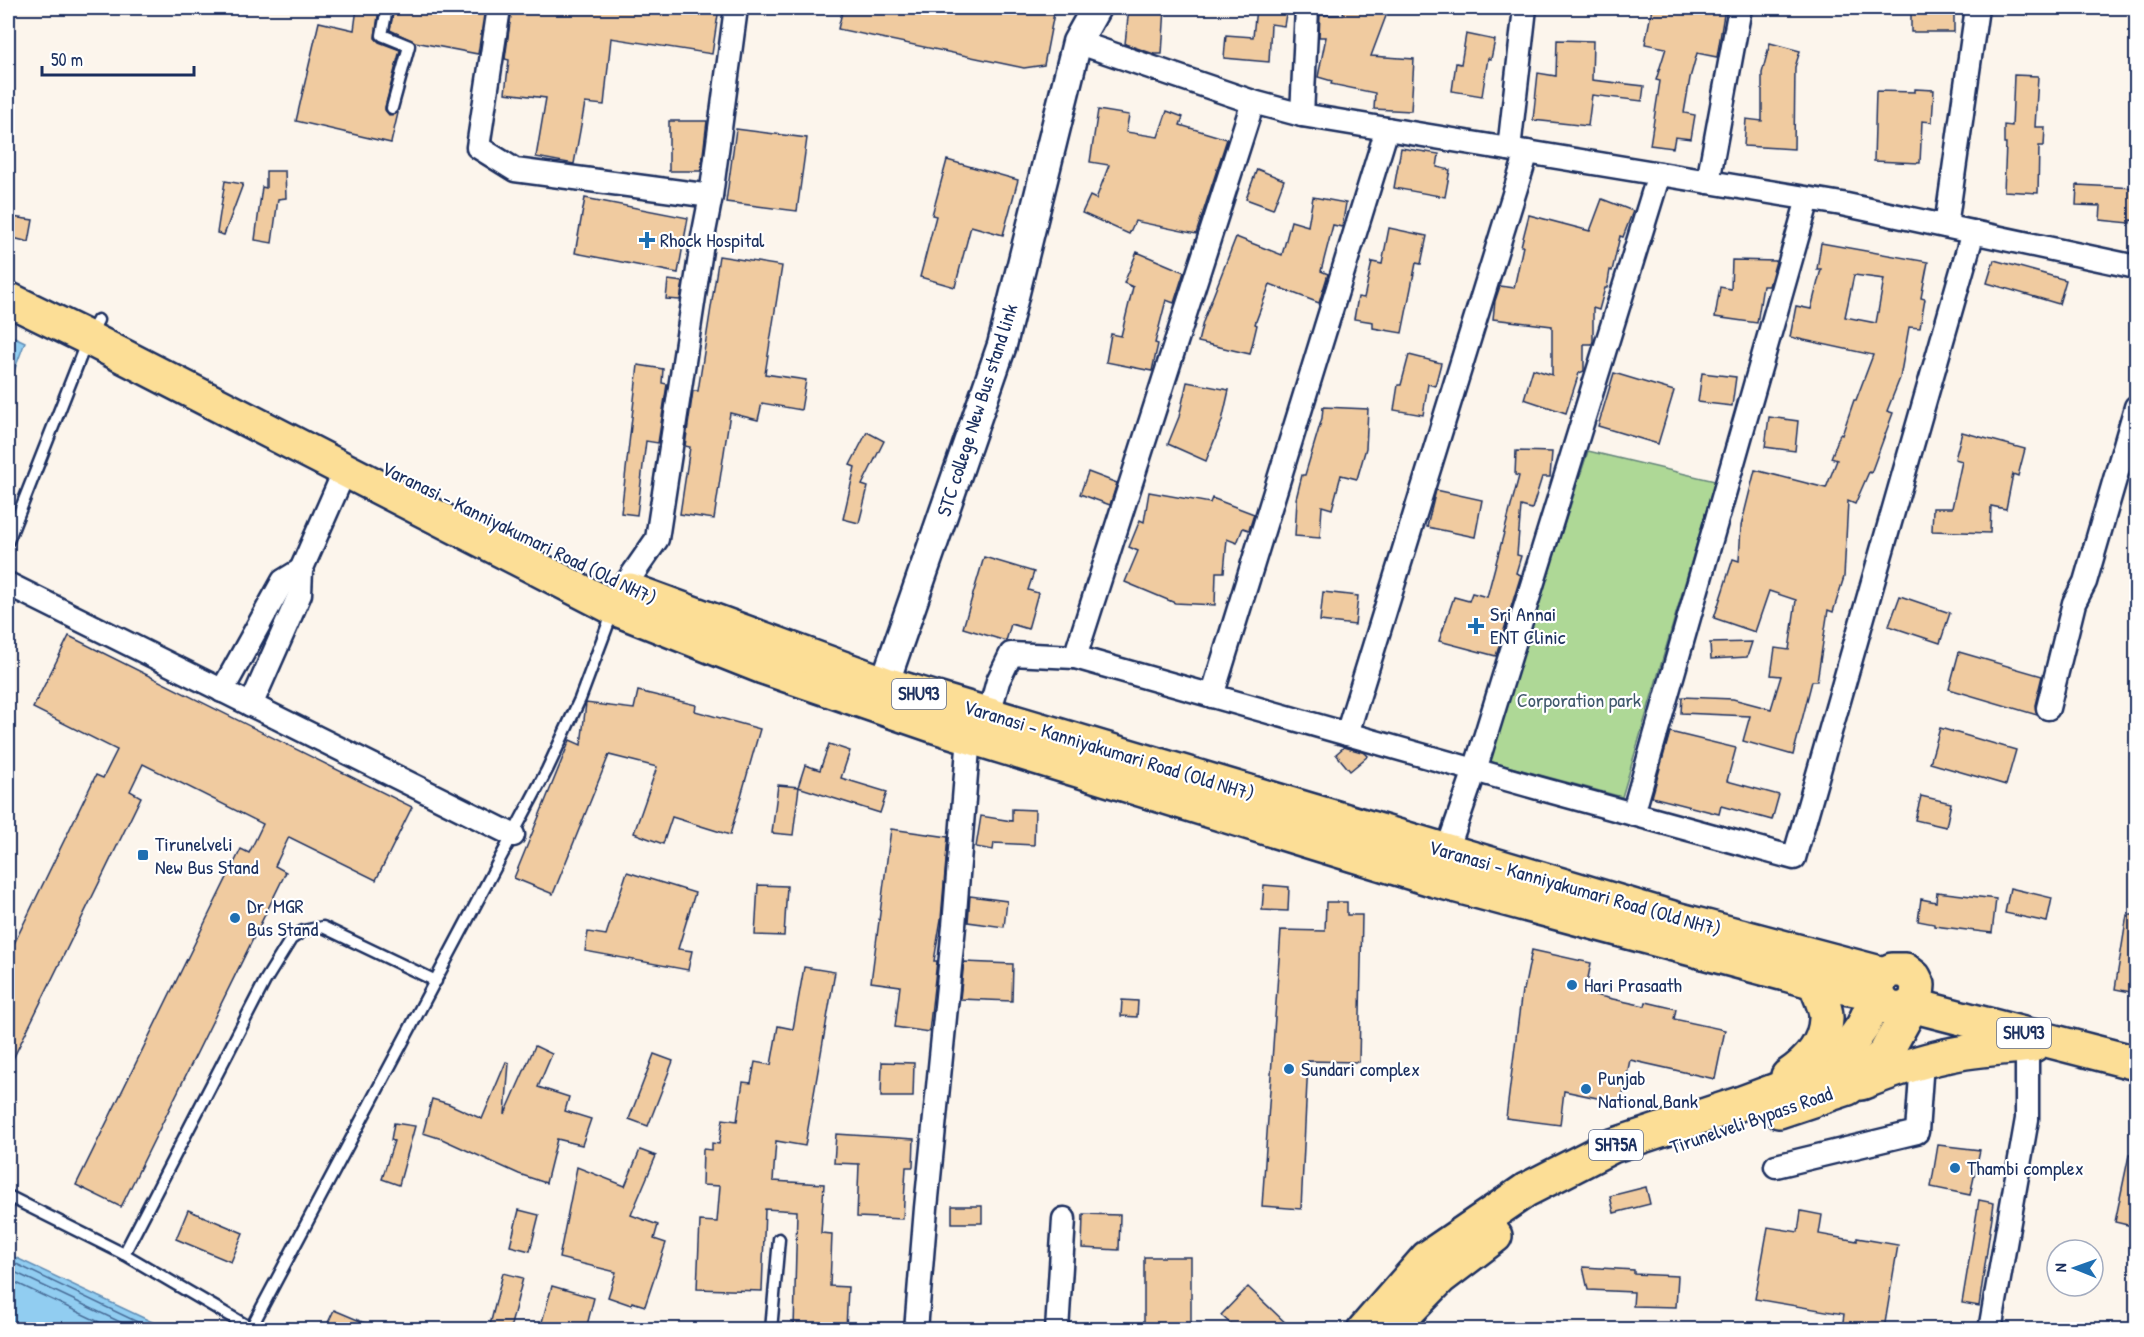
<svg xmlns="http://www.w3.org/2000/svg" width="2144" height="1337" font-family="'Patrick Hand',sans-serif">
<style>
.green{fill:#aed896;stroke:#64847a;stroke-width:1.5}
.water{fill:#91cdf1;stroke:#628eb6;stroke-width:1.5}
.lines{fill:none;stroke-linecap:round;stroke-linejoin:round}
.shore{stroke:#4a6e99;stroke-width:1.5}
.building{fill:#f0cba0;stroke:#1b2f5e;stroke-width:1.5;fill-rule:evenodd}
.service-casing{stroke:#1b2f5e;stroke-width:15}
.minor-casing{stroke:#1b2f5e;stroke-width:27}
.tertiary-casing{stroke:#1b2f5e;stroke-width:33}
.primary-casing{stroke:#1b2f5e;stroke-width:38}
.service{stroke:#fff;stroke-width:10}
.minor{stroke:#fff;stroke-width:22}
.tertiary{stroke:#fff;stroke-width:28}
.primary{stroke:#fcde96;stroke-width:33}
.poi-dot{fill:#1f6fb2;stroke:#fff;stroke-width:2}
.labels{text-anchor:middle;stroke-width:4.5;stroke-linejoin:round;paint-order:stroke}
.shield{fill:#fff;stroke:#5f6d8e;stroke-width:1.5}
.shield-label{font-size:18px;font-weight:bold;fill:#1b2f5e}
.poi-label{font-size:20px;fill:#1b2f5e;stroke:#fff;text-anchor:start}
.street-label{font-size:20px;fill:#1b2f5e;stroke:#fff}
.park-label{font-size:20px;fill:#40596c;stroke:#fff}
</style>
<rect width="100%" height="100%" fill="#fcf5ec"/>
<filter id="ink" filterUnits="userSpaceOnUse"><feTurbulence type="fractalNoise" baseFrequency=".0167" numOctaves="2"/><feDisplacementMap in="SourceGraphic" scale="12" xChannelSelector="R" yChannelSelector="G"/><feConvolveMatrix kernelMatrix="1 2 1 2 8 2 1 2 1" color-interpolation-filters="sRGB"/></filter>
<g filter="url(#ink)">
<polygon class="green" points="1588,451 1715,481 1622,797 1488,761"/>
<g class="water">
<polygon points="8,334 25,342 8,387"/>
<polygon points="8,1254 150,1321 169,1329 8,1329"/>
</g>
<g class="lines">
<g class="shore">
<polyline points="8,1260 154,1330"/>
<polyline points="8,1269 137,1330"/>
<polyline points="8,1279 116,1330"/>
</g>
</g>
<g class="building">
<polygon points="357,8 379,8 375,38 379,42 400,50 385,107 385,110 389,115 398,113 391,143 296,121 319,22 354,30"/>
<polygon points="394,8 485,8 478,54 415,42 390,30"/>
<polygon points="512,8 719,8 712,54 611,38 604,105 585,103 574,164 536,157 546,98 505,93 509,60 505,59"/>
<polygon points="843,8 1055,8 1044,65 1024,68 838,29"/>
<polygon points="1129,8 1165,8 1162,54 1154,54 1125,44"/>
<polygon points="1256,8 1287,8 1284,26 1271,24 1269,62 1224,58 1226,35 1253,37"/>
<polygon points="1344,8 1389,8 1371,56 1414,59 1411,111 1374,109 1375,93 1331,84 1332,81 1318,77 1326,37 1319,37 1320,15 1343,15"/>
<polygon points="1652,8 1725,8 1717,57 1697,53 1690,78 1684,113 1695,115 1691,139 1675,137 1673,148 1650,145 1660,81 1656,80 1666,48 1645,44"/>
<rect x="1911" y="9" width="43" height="23"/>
<polygon points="1466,34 1495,40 1491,59 1488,58 1482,96 1452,91 1456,63 1461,64"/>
<polygon points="1557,40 1593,41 1592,80 1644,86 1642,101 1592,95 1588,126 1533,120 1538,73 1556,76"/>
<polygon points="1770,43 1800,51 1795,67 1794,149 1744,146 1746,119 1762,121 1762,73"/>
<polygon points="2014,75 2038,76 2035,127 2045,127 2044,146 2039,146 2038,193 2004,191 2006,144 2004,144 2004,125 2012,126"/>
<polygon points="1915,89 1934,90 1932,122 1922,121 1920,163 1874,161 1876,91 1915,92"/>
<polygon points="1098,110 1129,115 1126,132 1158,137 1167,111 1183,117 1180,125 1227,139 1196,234 1135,221 1129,234 1082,213 1090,196 1096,199 1109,165 1090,162"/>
<polygon points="669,121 707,121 701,171 669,171"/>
<polygon points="736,129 807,138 797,211 726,202"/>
<polygon points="1401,148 1439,154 1437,167 1450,170 1445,197 1394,188"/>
<polygon points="947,160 1018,180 1003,235 971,226 955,287 920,277 936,216 932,215"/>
<polygon points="1257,169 1284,180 1273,209 1246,199"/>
<polygon points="266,171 285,171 286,198 278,199 272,243 255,240 262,187 266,188"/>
<polygon points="225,181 243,184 224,235 217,233"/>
<polygon points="2077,185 2136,188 2136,221 2130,220 2130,223 2100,220 2101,206 2076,205"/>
<polygon points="1313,197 1346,203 1342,227 1333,225 1321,271 1328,274 1319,303 1270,284 1255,324 1257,325 1250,354 1198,342 1203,322 1236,237 1282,255 1291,221 1308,226"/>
<polygon points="585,198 688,218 678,273 575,253"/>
<polygon points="1602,199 1633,211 1623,237 1620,236 1612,271 1610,270 1607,288 1605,288 1599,310 1593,308 1593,341 1592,344 1584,344 1584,371 1579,373 1566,413 1524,399 1533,369 1552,375 1552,326 1493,319 1495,301 1500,286 1514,288 1523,246 1521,246 1529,215 1590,231"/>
<polygon points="12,217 33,220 29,242 9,237"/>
<polygon points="1389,228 1427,236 1421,264 1416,263 1402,333 1373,328 1373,322 1354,319 1358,297 1364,298 1372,262 1382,264"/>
<path d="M1821 243 1928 262 1921 298 1925 299 1920 328 1909 327 1900 378 1887 411 1893 413 1871 473 1869 472 1855 504 1848 501 1844 577 1833 612 1828 610 1817 681H1812L1793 755 1743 741 1750 716 1681 713 1682 697 1733 699 1771 709 1781 676 1771 675 1775 648 1789 650 1796 600 1769 591 1755 632 1714 618 1733 559 1739 561 1741 526 1755 470 1826 488 1837 460 1831 458 1840 434 1842 435 1854 400H1856L1873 355 1790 337 1796 306 1811 309 1821 269H1817ZM1854 275 1884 279 1876 323 1845 317Z"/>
<polygon points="1137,252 1184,272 1174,303 1166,300 1155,343 1158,344 1152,371 1106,362 1111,334 1121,336 1133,287 1124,283"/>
<polygon points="719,256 782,266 765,374 806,380 801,410 762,403 758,420 730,413 714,519 680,514 690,447 685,446 693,391 698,391"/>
<polygon points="1732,260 1776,261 1769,286 1763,286 1757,323 1715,317 1720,287 1731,289"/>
<polygon points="1994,260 2066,280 2059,304 1987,283"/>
<polygon points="668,280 683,282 680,300 666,299"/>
<polygon points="1409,355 1441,363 1435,386 1428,384 1423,415 1394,410 1398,385 1401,385"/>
<polygon points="638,365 663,369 662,383 667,384 658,443 646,441 637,515 621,513"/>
<polygon points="1614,373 1674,391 1658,444 1598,426"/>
<polygon points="1702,373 1736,377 1732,406 1698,402"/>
<polygon points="1187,382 1229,390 1222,421 1206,461 1168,444 1179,417"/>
<polygon points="1323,407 1368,409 1366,448 1357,479 1341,475 1332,509 1322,506 1320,538 1295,536 1297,500 1296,499 1302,475 1305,475 1322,418"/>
<polygon points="1769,417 1798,421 1795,451 1765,447"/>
<polygon points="867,432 884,441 862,485 868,487 859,523 843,519 855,467 850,465"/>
<polygon points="1962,432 2025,449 2018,476 2013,474 2006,509 1991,506 1990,533 1932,531 1933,508 1952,508 1962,461 1955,459"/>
<polygon points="1516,451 1552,452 1550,477 1542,477 1532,509 1521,506 1517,555 1521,556 1516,573 1521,575 1496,656 1439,641 1454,597 1469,601 1472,593 1487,597 1519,476 1515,475"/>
<polygon points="1088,472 1117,483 1110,505 1080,494"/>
<polygon points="1436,490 1482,500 1475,537 1427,527"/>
<polygon points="1149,492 1210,503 1212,498 1254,514 1249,530 1243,528 1237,543 1227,539 1224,572 1216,572 1215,605 1175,603 1125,582 1138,551 1129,547 1140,520 1144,522"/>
<polygon points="984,557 1034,572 1028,590 1038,593 1028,629 1011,624 1006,641 963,628"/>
<polygon points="1323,592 1358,596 1355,625 1320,621"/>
<polygon points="1900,596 1950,613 1940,643 1889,626"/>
<polygon points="69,636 412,807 376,880 289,837 275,866 286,872 121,1207 76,1185 241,849 249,853 263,824 143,764 130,791 141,797 8,1069 8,956 96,775 103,778 117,750 33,708"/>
<polygon points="1752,642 1747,657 1711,659 1710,643"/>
<polygon points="1959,652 2042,676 2035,705 2037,715 1949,689"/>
<polygon points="638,691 696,705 695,711 760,729 730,835 672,817 663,844 634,833 657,767 609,755 553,894 514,878 570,740 581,745 586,703 634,709"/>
<polygon points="1940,728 2016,750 2006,785 1930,763"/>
<polygon points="1670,732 1736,748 1727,781 1779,795 1772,820 1721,806 1719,814 1652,797"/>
<polygon points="829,744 850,751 841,778 887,792 880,813 798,787 805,765 820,770"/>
<polygon points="1344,747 1365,753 1368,756 1350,771 1336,754"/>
<polygon points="778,785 799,787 793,835 772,833"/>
<polygon points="1921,796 1951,803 1946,827 1915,820"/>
<polygon points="1012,809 1035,810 1034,845 994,843 993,850 976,847 981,816 1012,821"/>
<polygon points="891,829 948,837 941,919 934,961 937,961 929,1032 895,1027 900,986 871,982"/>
<polygon points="627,872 695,893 678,949 692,951 688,970 585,951 588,932 606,935"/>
<polygon points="758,885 787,886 784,936 755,935"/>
<polygon points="1264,885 1289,887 1288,911 1262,910"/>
<polygon points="2010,888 2052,898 2047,922 2005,913"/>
<polygon points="1937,892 1996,899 1992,933 1934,926 1934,924 1918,921 1921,899 1936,902"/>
<polygon points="970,896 1007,901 1004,927 968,922"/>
<polygon points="1326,902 1347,902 1347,915 1362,915 1359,1062 1308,1061 1301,1209 1262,1206 1281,930 1325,931"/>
<polygon points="2127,915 2136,915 2136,993 2115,989"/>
<polygon points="1532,950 1591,963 1585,993 1645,1006 1646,1002 1676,1009 1674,1019 1725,1030 1715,1079 1630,1060 1621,1103 1564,1091 1560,1125 1506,1118 1522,990 1524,990"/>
<polygon points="964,962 1013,964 1012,1001 960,999"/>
<polygon points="804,967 835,972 805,1146 776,1141 773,1181 824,1184 821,1233 832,1234 830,1286 848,1287 846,1329 794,1329 797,1211 765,1209 762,1291 697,1289 700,1221 717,1222 720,1186 702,1185 703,1149 712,1150 712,1143 719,1144 723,1119 737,1121 743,1082 751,1083 755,1062 771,1065 778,1026 793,1029"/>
<polygon points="1122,1000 1138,1001 1137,1017 1121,1016"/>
<polygon points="535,1046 552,1054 538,1087 569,1097 565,1111 591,1119 582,1145 557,1139 546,1183 519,1174 442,1139 423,1133 432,1099 449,1104 482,1119 506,1062 509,1063 505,1114"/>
<polygon points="654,1054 673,1061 648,1126 629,1119"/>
<polygon points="882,1062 914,1063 913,1097 881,1097"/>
<polygon points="394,1123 415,1126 399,1185 382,1179 394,1141 391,1140"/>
<polygon points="836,1134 914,1139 913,1167 906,1167 903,1219 857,1217 859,1164 834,1163"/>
<polygon points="1938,1145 1980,1150 1970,1195 1931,1187"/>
<polygon points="640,1150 656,1156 631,1215 658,1225 654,1239 666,1243 645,1306 632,1302 631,1305 608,1297 616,1272 559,1258 577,1167 625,1186"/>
<polygon points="2129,1155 2136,1155 2136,1207 2132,1226 2115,1222"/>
<polygon points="1646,1187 1650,1204 1614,1213 1610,1196"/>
<polygon points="1979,1200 1994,1203 1979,1306 1962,1303"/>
<rect x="952" y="1206" width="30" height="17"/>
<polygon points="188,1210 243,1233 231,1262 176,1239"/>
<polygon points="519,1210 539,1215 530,1251 510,1246"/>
<polygon points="1801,1211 1822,1215 1819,1234 1857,1241 1857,1238 1898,1245 1884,1329 1842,1329 1844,1314 1755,1299 1768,1227 1798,1232"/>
<polygon points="1083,1214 1120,1215 1119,1250 1082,1248"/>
<rect x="1144" y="1257" width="47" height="72"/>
<polygon points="1583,1267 1634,1270 1634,1274 1678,1276 1676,1307 1633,1306 1634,1292 1588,1290"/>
<polygon points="503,1273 523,1278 510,1329 489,1329"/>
<polygon points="552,1286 594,1298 586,1329 540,1329"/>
<polygon points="1248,1287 1292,1329 1236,1329 1221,1315"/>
<polygon points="334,1310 379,1329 325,1329"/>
</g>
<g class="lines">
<defs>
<g id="service">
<polyline points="387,8 382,35 409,46 392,108"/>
<polyline points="8,541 88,338 98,320"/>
<polyline points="8,1196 124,1254 254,1330"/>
<polyline points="124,1254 265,981 291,939 303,931 323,927 436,981"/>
<polyline points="251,1328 547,770 580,699 613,611"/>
<polyline points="771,1330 779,1239"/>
</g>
<g id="minor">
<polyline points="499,8 478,147 515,170 711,196"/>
<polyline points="1077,42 1253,102 1302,115 1842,204 2136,267"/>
<polyline points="1253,102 1075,657 1538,788 1794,858 1973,232"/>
<polyline points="1302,115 1307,8"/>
<polyline points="1509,149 1525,8"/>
<polyline points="1708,182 1740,8"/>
<polyline points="1946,226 1977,8"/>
<polyline points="8,584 513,835"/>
<polyline points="617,600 623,588 657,539 703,237 711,196 736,8"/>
<polyline points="222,691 283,581 301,570"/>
<polyline points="1212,696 1387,129"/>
<polyline points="251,705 300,594 301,570 345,470"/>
<polyline points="2048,708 2074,603 2085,582 2136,407"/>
<polyline points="989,714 998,681 1011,654 1075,657"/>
<polyline points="1347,734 1527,152"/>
<polyline points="1633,814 1808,199"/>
<polyline points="1443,862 1475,770 1659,174"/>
<polyline points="1776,1166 1917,1132 1922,1062"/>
<polyline points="916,1330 926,1208 954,926 969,736"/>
<polyline points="1057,1330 1064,1219"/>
<polyline points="1990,1330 2027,1119 2027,1046"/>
</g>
<polyline id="tertiary" points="877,705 1002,345 1077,42 1096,8"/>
<g id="primary">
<polyline points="8,299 88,338 614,608 763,667 935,726 1435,880 1815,982 1878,993 1863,1026 1839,1060 1803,1080 1739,1104 1612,1146 1526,1190 1427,1258 1364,1330"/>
<polyline points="630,590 886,684 1676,919 1884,974"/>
<path d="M1788 1076C1808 1063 1825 1045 1826 1019 1827 1008 1818 992 1815 982"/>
<path d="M1861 1083C1889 1072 1916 1062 1945 1056 1974 1049 2003 1048 2033 1045"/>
<polyline points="1779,1111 1848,1088 1885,1054 1917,996 1918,985 1914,977 1905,970 1892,970 1884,974 1878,984 1878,993 1881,1001 1889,1008 1902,1010 1911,1005 2136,1063"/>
<polyline points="1407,1312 1440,1278 1495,1236"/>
</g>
</defs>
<use href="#service" class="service-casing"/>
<use href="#minor" class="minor-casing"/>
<use href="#tertiary" class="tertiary-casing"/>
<use href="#primary" class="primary-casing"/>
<use href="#service" class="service"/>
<use href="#minor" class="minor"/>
<use href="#tertiary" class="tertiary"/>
<use href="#primary" class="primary"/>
</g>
</g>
<g class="poi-dot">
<path d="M644 231h6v6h6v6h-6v6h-6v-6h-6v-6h6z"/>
<path d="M1473 617h6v6h6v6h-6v6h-6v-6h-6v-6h6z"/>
<rect x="137" y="849" width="12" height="12" rx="3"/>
<circle cx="235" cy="918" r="6"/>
<circle cx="1572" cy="985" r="6"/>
<circle cx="1289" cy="1069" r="6"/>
<circle cx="1586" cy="1089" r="6"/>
<circle cx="1955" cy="1168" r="6"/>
</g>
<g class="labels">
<g class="shield">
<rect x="892" y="679" width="54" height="30" rx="4.5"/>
<rect x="1997" y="1018" width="54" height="30" rx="4.5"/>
<rect x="1589" y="1130" width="54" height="30" rx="4.5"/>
</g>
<g class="shield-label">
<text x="919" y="700">SHU93</text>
<text x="2024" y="1039">SHU93</text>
<text x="1616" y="1151">SH75A</text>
</g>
<g class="poi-label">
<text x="660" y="247">Rhock Hospital</text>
<text x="1490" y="621">Sri Annai<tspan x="1490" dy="23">ENT Clinic</tspan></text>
<text x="155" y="851">Tirunelveli<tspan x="155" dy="23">New Bus Stand</tspan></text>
<text x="247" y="913">Dr. MGR<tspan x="247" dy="23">Bus Stand</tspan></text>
<text x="1584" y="992">Hari Prasaath</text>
<text x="1301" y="1076">Sundari complex</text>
<text x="1598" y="1085">Punjab<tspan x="1598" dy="23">National Bank</tspan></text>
<text x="1967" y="1175">Thambi complex</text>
</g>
<g class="street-label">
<text transform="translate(977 410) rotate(-72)" y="7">STC college New Bus stand link</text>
<text transform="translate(519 533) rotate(26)" y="7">Varanasi - Kanniyakumari Road (Old NH7)</text>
<text transform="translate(1109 750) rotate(17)" y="7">Varanasi - Kanniyakumari Road (Old NH7)</text>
<text transform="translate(1575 888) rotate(16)" y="7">Varanasi - Kanniyakumari Road (Old NH7)</text>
<text transform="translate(1751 1120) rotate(-19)" y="7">Tirunelveli Bypass Road</text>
</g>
<g class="park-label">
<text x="1579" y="707">Corporation park</text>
</g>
</g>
<rect width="2144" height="1337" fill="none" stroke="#fff" stroke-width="30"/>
<rect x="15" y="15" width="2114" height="1307" fill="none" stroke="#1b2f5e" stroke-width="2" filter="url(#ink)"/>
<g transform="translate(2075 1268) rotate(271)"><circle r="28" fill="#ffffff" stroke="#a4acbf" stroke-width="1.5"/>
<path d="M0-4.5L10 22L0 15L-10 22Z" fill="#1f6fb2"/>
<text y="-9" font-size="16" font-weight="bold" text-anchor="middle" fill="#1b2f5e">N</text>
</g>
<path d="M42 66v9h152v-9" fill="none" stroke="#1b2f5e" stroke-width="3"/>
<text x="51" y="66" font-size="18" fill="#1b2f5e" stroke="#ffffff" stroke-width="4.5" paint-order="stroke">50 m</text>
</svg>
